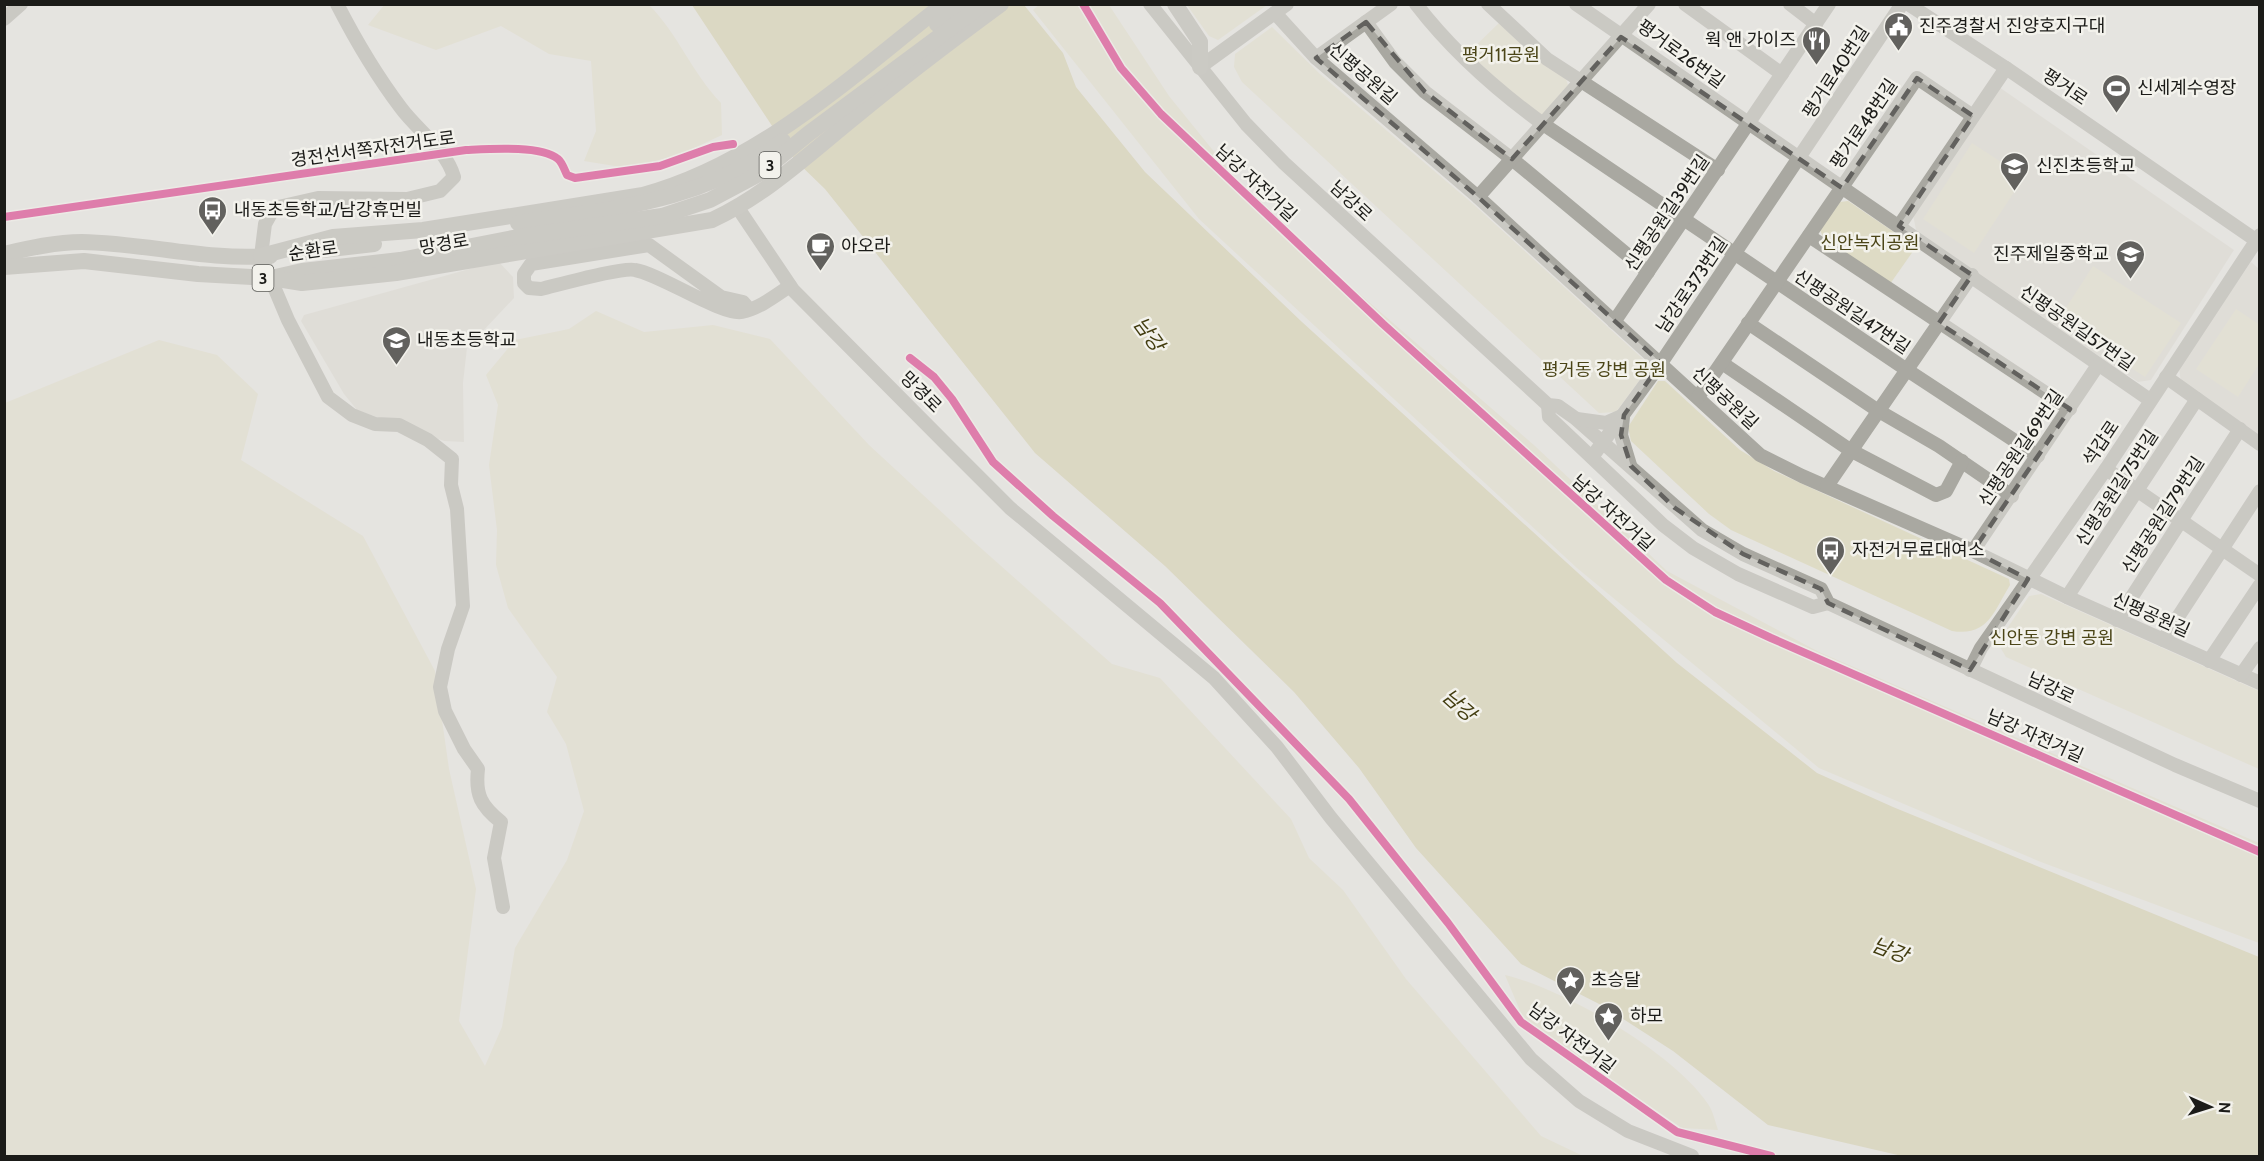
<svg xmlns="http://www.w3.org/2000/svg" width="2264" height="1161" font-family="Cabin,'Noto Sans KR',sans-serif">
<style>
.built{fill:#d8d6cd}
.green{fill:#dedbc5}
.water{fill:#cec9a0}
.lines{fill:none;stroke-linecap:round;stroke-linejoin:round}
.minor{stroke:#a9a8a1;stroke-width:14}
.major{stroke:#acaaa3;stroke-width:16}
.major-bridge{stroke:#acaaa3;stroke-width:16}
.cycleway-casing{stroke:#f3f2ec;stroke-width:11}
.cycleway{stroke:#d6006c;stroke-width:8}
.marked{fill:none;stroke:#62615e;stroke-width:4.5;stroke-dasharray:12 8;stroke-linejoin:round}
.labels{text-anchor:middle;stroke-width:5;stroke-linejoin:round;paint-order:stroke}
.shield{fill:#f3f2ec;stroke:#5c5c58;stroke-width:1.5}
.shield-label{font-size:16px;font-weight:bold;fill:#1b1b18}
.poi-label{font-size:18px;fill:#1b1b18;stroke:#f3f2ec;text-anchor:start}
.street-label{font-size:18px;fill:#1b1b18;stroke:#f3f2ec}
.park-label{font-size:18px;fill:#4b4518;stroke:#f3f2ec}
.water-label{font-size:20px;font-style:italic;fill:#433d10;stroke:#f3f2ec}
</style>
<rect width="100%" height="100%" fill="#e5e4e0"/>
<g class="built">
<polygon points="1999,87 2234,250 2151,380 2138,382 2025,307 1916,230 1913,215"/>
<polygon points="498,261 513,277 514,298 467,348 463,383 464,442 444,441 357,410 344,394 301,321 304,315"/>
<polygon points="2251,262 2259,269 2259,439 2181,384 2179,367"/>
</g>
<g class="green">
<path d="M385 4 649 5C678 34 692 73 721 103L722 135 679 155 627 168 584 161 596 131 591 61 549 54 501 26 436 50 368 25Z"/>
<polygon points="1040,4 1109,5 1169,96 1258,206 1535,446 1667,571 1819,652 2259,843 2259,943 2041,862 1819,768 1577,568 1199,219 1033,10"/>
<polygon points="1187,5 1267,4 1267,5 1218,40 1209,36"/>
<polygon points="1499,23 1528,51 1566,79 1568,85 1543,115 1536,114 1467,54"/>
<polygon points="1272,27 1320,74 1473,204 1644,360 1647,370 1616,412 1599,413 1242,82 1234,67 1235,54"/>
<polygon points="1972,143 2024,177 1974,253 1923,219"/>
<polygon points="1848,201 1916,247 1890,284 1824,239 1820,230 1840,202"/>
<polygon points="2093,266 2181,323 2145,377 2058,320"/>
<polygon points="2236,309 2260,325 2259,364 2238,397 2196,369"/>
<polygon points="596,311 644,332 713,325 770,339 869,445 974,542 1112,664 1160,678 1291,819 1309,858 1343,890 1406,979 1541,1136 1583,1156 5,1156 5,403 159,340 217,355 258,394 241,460 363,536 435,671 449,769 476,889 459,1021 485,1066 502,1027 515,948 567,860 584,811 566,744 547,712 557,677 508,608 496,565 497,530 489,465 498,405 486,375 515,340 569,329"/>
<path d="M1658 381H1665L1740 450 1774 471 2009 579 2010 585C1994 611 1988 637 1952 631L1731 530 1709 514 1631 441 1628 427Z"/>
<polygon points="2041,594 2259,691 2259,769 2006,657 2000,647 2004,633 2029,596"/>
<path d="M1505 975C1564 989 1674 1053 1708 1104 1713 1111 1715 1121 1718 1130L1682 1128 1524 1020Z"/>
</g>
<polygon class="water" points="692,5 1024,5 1063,53 1076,87 1145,172 1302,322 1677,663 1817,773 1893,807 2259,957 2259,1156 1902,1156 1768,1125 1673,1051 1603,1006 1521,964 1416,848 1359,768 1294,692 1165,566 1035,453 825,189 794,159"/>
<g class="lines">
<g class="minor">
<path d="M337 4C356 41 376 75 401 108 418 131 446 149 454 177L440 191 407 199 318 198 274 208 265 224 261 256 288 320 328 397 352 415 375 424 399 425 428 440 452 459 451 485 457 509 463 606 448 649 440 687 445 711 464 749 478 769C475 795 481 806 501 822L494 858 503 907"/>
<polyline points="1150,4 1246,124 1284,163 1548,405 1558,406 1575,418 1702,530 1743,554 1821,589 1828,603 2175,765 2260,801"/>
<path d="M1416 4C1452 51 1495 89 1543 124L1907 370 2038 456"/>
<polyline points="1488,4 1547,59 1718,170"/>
<polyline points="1576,4 2150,400"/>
<polyline points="1685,4 1782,74"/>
<polyline points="1790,4 1816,24"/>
<polyline points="1908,4 2006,68 2260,243"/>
<polyline points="1275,13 1316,58 1478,197 1760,455 1802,476 1973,551 2067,597 2260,683"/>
<polyline points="4,19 21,4"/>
<polyline points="1366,22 1395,62 1425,92 1512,159 1648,272"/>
<polyline points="1316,58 1391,4"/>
<polyline points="1200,67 1287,4"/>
<polyline points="1478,197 1649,4"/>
<polyline points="738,208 793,290 952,450 1010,508 1214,678 1277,747 1331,818 1531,1059 1579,1101 1628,1131 1692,1156"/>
<polyline points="1899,226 2006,68"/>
<polyline points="1809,236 2070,409"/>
<path d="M749 309 743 302 721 297 649 245 531 264 524 274V283L529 288 541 289C558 285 622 267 635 270 660 274 722 316 742 312 760 308 775 296 790 286"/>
<polyline points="1614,322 1829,4"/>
<polyline points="1748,323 1877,410 1939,446 2012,496"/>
<polyline points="1722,363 1850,450 1936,495 1946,491 1962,461"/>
<polyline points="2166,377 2260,444"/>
<polyline points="1698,397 1917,78 1973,116"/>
<polyline points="1548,405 1549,417 1663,525 1693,548 1738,574 1813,607 1828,603"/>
<polyline points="1623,417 1621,435 1630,465"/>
<polyline points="1577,419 1606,423 1622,416"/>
<polyline points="1592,457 1661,363 1902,4"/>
<polyline points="2106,469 2260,575"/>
<polyline points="1827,486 1972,275"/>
<polyline points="1973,551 2098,365"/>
<polyline points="2067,597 2197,399"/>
<polyline points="2117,620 2240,429"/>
<polyline points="2163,640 2260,491"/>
<polyline points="2209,661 2260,585"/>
<polyline points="1970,670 1981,648 2106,469 2260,235"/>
<polyline points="2241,675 2260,648"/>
</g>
<g class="major">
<polyline points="1175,4 1200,42 1200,67"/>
<polyline points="305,252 374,244"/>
<path d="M4 254C30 248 56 242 82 242 145 243 207 261 270 256"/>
<path d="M261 256 333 237 423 230 643 195C760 163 850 77 944 4"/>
<polyline points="4,267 84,261 198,274 271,278 302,271 400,260 518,237"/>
<path d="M271 278 302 283 396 273 712 220C766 195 810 153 856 116 903 77 952 40 1001 4"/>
</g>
<g class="major-bridge">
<polyline points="937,24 963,4"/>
<path d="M518 223C615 208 701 203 783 141"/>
<polyline points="518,237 662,216 710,200 759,174 808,134 983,4"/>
</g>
<defs>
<g id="cycleway">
<polyline points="1083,4 1121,68 1161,114 1383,324 1666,580 1715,612 1771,638 2260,852"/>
<path d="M4 217 466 150C488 149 541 145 558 159 562 162 565 171 567 175L575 178 660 166 713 147 733 144"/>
<polyline points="910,358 934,377 952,399 993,462 1053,516 1160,603 1349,799 1448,923 1521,1022 1677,1132 1771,1156"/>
</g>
</defs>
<use href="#cycleway" class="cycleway-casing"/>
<use href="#cycleway" class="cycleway"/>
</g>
<path d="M0 0H2264V1161H0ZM1366 22 1425 92 1512 159 1621 37 1842 188 1917 78 1973 116 1899 226 1972 275 1939 323 2070 409 1973 551 2028 579 1970 670 1828 603 1821 589 1743 554 1675 508 1631 466 1621 435 1624 415 1661 363 1478 197 1316 58Z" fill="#e5e4e0" fill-opacity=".55" fill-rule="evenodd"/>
<path class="marked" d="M1366 22 1425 92 1512 159 1621 37 1842 188 1917 78 1973 116 1899 226 1972 275 1939 323 2070 409 1973 551 2028 579 1970 670 1828 603 1821 589 1743 554 1675 508 1631 466 1621 435 1624 415 1661 363 1478 197 1316 58Z"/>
<defs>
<symbol id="civic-pin" viewBox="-11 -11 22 30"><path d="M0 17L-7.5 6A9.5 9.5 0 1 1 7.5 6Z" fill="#62615e" stroke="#f3f2ec"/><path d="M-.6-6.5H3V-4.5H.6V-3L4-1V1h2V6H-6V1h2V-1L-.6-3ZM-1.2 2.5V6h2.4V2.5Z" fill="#fff"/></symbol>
<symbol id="restaurant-pin" viewBox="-11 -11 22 30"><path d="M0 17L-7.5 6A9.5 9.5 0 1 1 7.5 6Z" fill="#62615e" stroke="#f3f2ec"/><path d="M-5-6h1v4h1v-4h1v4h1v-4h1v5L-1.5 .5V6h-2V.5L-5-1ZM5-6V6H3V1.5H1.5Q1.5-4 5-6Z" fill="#fff"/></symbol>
<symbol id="stadium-pin" viewBox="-11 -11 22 30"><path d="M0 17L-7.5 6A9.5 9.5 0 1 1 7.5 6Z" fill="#62615e" stroke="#f3f2ec"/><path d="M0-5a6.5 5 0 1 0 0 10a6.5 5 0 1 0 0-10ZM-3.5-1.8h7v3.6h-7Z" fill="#fff"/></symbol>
<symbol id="school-pin" viewBox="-11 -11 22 30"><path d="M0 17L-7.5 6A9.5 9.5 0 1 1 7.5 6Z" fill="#62615e" stroke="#f3f2ec"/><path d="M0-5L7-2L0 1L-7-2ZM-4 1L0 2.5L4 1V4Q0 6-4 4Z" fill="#fff"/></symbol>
<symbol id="bus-pin" viewBox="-11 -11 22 30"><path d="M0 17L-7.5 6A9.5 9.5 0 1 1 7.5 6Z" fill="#62615e" stroke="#f3f2ec"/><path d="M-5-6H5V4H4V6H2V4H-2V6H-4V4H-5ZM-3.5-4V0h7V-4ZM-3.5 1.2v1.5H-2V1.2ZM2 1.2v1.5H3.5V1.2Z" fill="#fff"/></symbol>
<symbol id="cafe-pin" viewBox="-11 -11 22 30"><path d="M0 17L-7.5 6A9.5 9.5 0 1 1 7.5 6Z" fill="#62615e" stroke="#f3f2ec"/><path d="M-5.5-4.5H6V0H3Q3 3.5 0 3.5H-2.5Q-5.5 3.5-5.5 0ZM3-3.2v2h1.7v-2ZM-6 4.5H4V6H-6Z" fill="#fff"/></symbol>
<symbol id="sight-pin" viewBox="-11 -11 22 30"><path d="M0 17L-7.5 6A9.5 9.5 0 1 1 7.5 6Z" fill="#62615e" stroke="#f3f2ec"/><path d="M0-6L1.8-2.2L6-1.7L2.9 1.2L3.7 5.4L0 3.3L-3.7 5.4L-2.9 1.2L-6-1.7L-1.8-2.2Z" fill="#fff"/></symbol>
</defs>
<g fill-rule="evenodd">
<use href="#civic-pin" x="1882" y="10" width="33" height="45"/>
<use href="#restaurant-pin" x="1800" y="24" width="33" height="45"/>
<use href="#stadium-pin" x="2100" y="72" width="33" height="45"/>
<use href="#school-pin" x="1998" y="150" width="33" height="45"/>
<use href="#bus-pin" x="196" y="194" width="33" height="45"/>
<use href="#cafe-pin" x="804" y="230" width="33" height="45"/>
<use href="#school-pin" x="2114" y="238" width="33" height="45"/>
<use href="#school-pin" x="380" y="324" width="33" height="45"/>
<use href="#bus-pin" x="1814" y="534" width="33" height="45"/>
<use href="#sight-pin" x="1554" y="964" width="33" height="45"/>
<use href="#sight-pin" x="1592" y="1000" width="33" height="45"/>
</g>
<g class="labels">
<g class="shield">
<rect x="759.5" y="152" width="21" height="26" rx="4.5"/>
<rect x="252.5" y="265" width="21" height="26" rx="4.5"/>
</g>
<g class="shield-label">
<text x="770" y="171">3</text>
<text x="263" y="284">3</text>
</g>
<g class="poi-label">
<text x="1919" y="32">진주경찰서 진양호지구대</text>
<text x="1796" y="46" text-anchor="end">웍 앤 가이즈</text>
<text x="2137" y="94">신세계수영장</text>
<text x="2036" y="172">신진초등학교</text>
<text x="234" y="216">내동초등학교/남강휴먼빌</text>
<text x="841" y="252">아오라</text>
<text x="2109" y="260" text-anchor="end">진주제일중학교</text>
<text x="417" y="346">내동초등학교</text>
<text x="1852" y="556">자전거무료대여소</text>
<text x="1591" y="986">초승달</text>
<text x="1630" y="1022">하모</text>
</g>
<g class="street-label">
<text transform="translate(1681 54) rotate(36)" y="6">평거로26번길</text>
<text transform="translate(1836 72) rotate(-57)" y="6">평거로40번길</text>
<text transform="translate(1363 74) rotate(41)" y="6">신평공원길</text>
<text transform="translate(2065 87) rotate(34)" y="6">평거로</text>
<text transform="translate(1864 124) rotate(-56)" y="6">평거로48번길</text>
<text transform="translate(373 149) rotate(-8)" y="6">경전선서쪽자전거도로</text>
<text transform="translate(1256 183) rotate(43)" y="6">남강 자전거길</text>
<text transform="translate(1351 201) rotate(43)" y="6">남강로</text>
<text transform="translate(1667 213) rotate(-56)" y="6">신평공원길39번길</text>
<text transform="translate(444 244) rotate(-10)" y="6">망경로</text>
<text transform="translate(313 251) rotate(-8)" y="6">순환로</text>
<text transform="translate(1692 285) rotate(-56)" y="6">남강로373번길</text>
<text transform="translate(1852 312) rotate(34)" y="6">신평공원길47번길</text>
<text transform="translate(2077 328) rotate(35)" y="6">신평공원길57번길</text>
<text transform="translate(921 392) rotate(45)" y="6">망경로</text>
<text transform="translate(1725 398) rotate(43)" y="6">신평공원길</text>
<text transform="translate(2101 443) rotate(-56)" y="6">석갑로</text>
<text transform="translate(2021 448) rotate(-56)" y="6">신평공원길69번길</text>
<text transform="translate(2117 488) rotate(-57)" y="6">신평공원길75번길</text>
<text transform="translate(1613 513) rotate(42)" y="6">남강 자전거길</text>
<text transform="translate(2163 515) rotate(-57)" y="6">신평공원길79번길</text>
<text transform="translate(2151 615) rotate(24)" y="6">신평공원길</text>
<text transform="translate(2051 688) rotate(25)" y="6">남강로</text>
<text transform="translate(2035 736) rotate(24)" y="6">남강 자전거길</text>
<text transform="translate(1572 1038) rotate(37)" y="6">남강 자전거길</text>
</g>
<g class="park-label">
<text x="1501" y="61">평거11공원</text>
<text x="1870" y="249">신안녹지공원</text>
<text x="1604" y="376">평거동 강변 공원</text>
<text x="2052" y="644">신안동 강변 공원</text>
</g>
<g class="water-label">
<text transform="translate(1149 334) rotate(54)" y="7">남강</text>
<text transform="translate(1459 705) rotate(42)" y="7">남강</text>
<text transform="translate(1890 950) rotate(21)" y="7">남강</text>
</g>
</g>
<rect width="2264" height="1161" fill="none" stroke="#1b1b18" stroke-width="12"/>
<g transform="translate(2210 1107) rotate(93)" stroke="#f3f2ec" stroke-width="4.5" paint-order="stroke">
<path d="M0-4.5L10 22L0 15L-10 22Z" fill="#1b1b18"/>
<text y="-9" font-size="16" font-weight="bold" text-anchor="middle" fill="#1b1b18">N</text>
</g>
</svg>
